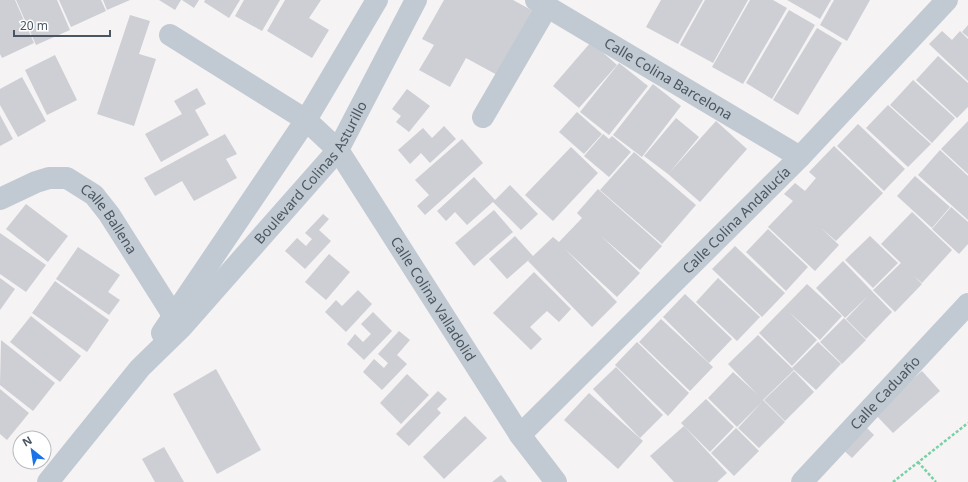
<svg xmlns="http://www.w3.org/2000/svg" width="968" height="482" font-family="'Noto Sans',sans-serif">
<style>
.building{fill:#cdcfd5}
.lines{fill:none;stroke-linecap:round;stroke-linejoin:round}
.path{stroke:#7ad0a6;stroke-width:2.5;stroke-dasharray:3 2;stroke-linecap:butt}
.street{stroke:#c1cad2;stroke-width:22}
.labels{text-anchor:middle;stroke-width:4;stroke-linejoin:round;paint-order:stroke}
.street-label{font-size:14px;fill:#4a5661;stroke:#fff}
</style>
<rect width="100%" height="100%" fill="#f5f3f3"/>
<g class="building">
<polygon points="0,0 15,0 34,43 2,58 0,54"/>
<polygon points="16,0 57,0 70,30 36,45"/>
<polygon points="59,0 101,0 106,11 71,27"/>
<polygon points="103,0 130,0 107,10"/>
<polygon points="159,0 181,0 175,10"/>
<polygon points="182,0 199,0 194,8"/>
<polygon points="205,0 240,0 229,18 204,2"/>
<polygon points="244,0 280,0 262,31 235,16"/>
<polygon points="285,0 321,0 309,18 329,30 312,58 267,31"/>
<polygon points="444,0 513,0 535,12 499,76 466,58 450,87 419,70 434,45 422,39"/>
<polygon points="661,0 703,0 678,44 646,27"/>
<polygon points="705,0 748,0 713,63 680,45"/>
<polygon points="750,0 773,0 787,8 743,84 712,67"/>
<polygon points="787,0 831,0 820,19"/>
<polygon points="834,0 870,0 847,41 820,25"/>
<polygon points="789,10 815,25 772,99 746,83"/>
<polygon points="130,15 150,21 139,54 156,59 134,126 97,114"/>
<polygon points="968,25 968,37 962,32"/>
<polygon points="817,28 842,43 798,115 773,100"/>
<polygon points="942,31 952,40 960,31 968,39 968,81 929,44"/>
<polygon points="591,42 617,65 579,108 553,86"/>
<polygon points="55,55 77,100 47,115 25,70"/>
<polygon points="938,56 968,83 968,107 957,118 916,80"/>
<polygon points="619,63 648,86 609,135 580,112"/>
<polygon points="22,77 46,121 18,137 0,105 0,89"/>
<polygon points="913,80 955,118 932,143 890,105"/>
<polygon points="653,84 681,106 642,157 613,135"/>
<polygon points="197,88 206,104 195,110 209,135 161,162 145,134 182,114 174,101"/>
<polygon points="407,89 430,106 409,132 396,122 401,116 392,109"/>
<polygon points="888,105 931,144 908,167 866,128"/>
<polygon points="577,112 602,134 584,154 559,132"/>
<polygon points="0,115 13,139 0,146"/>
<polygon points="676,118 699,137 670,172 716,121 747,149 700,202 668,174 644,156"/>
<polygon points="968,121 968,174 941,149"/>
<polygon points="858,124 905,169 884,191 837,146"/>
<polygon points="444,126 456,139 430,163 421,153 410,164 398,150 423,128 432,138"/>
<polygon points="225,134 237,154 226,159 237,178 194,201 182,181 155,196 144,178"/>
<polygon points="603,134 609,139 612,136 631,152 609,177 584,156"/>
<polygon points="462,139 483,163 425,215 417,206 429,195 415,180"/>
<polygon points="834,146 883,193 836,241 820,227 839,245 815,271 768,227 793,201 784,194 795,183 805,191 816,178 832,192 809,172"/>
<polygon points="571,147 598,173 553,221 525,195"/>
<polygon points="940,150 968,176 968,220 918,175"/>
<polygon points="634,152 696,205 662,244 600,190"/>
<polygon points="915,176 950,207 932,228 897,196"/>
<polygon points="474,177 495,200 510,185 538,214 521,230 493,202 467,225 455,212 446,221 437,211"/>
<polygon points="598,189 662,246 640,270 600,235 640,273 617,297 565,249 617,302 592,327 528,261 531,258 507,279 489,259 515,236 533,256 553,237 559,242 582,218 577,213"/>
<polygon points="26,204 68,236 48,262 6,229"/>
<polygon points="951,207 968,222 968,244 959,254 932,229"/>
<polygon points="494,210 513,232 474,266 455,243"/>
<polygon points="912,212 952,250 922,283 914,276 922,284 895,312 873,290 901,263 881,244"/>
<polygon points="323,214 329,219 319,230 331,241 305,269 285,251 297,238 306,246 312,239 305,233"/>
<polygon points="768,229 808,267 786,291 746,252"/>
<polygon points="0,233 46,265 26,292 0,274"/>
<polygon points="870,236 898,263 873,288 845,260"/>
<polygon points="735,246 785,293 762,317 712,269"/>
<polygon points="78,247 120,275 108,292 120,300 109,315 56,279"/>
<polygon points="329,254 350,272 326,300 305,282"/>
<polygon points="843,261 892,312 866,339 846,319 868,296 845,318 816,288"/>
<polygon points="534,272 571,309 559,322 547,311 530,327 542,339 531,350 493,313"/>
<polygon points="0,278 15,289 0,310"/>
<polygon points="718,278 760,317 737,341 696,302"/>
<polygon points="55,281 109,320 87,352 32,313"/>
<polygon points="807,284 842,316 820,340 789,312 817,340 792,366 759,333"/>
<polygon points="358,290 372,304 346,332 325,312 336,300 342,306"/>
<polygon points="685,294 732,339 709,363 663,317"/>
<polygon points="373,312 392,331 364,360 347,344 355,334 363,342 371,334 361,324"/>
<polygon points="31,316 81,356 60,382 10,342"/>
<polygon points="844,318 866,340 842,364 820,342"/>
<polygon points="661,319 713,367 690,391 639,342"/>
<polygon points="399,331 410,340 397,355 407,364 382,390 363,372 374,359 384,368 388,363 378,354"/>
<polygon points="758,335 794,370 763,400 785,422 759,448 738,428 762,402 737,427 708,398 733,372 757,394 728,364"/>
<polygon points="1,340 55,383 33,411 0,385"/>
<polygon points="637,342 689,393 668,416 615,365"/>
<polygon points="818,342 841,364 816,390 792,368"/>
<polygon points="616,367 663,415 640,438 593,389"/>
<polygon points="216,369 261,450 217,474 173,394"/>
<polygon points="794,371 814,392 785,421 764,400"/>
<polygon points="922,371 940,391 893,433 874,413"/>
<polygon points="407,374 429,395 401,424 380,403"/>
<polygon points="0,389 29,413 7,440 0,434"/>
<polygon points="438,391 447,399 437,409 441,413 409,446 396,434"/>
<polygon points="589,393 643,441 618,469 564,420"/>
<polygon points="706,399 734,427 710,452 681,423"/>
<polygon points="465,416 487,438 444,479 423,457"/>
<polygon points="860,421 874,435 852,458 838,445"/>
<polygon points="684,426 727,473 717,482 674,482 650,456"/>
<polygon points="736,428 759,451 734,476 711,453"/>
<polygon points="164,447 184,482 155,482 142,459"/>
<polygon points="501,475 507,482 492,482"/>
</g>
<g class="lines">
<g class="path">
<polyline points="918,462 936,482"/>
<polyline points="893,482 968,423"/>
</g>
<g class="street">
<path id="s1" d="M536 0 800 157"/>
<path id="s2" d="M170 35 306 120 338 150 520 435 556 482"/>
<polyline points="483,117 547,7"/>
<path id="s3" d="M0 199 36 182 49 178H67L94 195 109 214 180 326"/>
<polyline points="162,333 306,120 377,0"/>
<path id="s4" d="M520 435 800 157 947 0"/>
<path id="s5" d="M48 482 140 368 181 328 338 150 416 0"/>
<path id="s6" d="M802 482 968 304"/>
</g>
</g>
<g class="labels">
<g class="street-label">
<text dy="5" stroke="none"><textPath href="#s1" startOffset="154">Calle Colina Barcelona</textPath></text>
<text dy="5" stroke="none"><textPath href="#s5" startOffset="407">Boulevard Colinas Asturillo</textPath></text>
<text dy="5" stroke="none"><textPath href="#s4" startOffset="305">Calle Colina Andalucía</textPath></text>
<text dy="5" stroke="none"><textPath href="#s3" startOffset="131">Calle Ballena</textPath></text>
<text dy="5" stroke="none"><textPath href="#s2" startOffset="381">Calle Colina Valladolid</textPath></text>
<text dy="5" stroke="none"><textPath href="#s6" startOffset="122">Calle Caduaño</textPath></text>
</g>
</g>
<g transform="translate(32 450) rotate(330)"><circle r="19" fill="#ffffff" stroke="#b7bbc0"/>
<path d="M0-3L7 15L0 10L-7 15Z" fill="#1a73e8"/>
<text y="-6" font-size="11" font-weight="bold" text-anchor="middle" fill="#4a5661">N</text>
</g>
<path d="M14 30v6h96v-6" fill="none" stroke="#4a5661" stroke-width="2"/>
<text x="20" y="30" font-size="12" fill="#4a5661" stroke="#ffffff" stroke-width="3" paint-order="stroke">20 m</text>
</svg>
